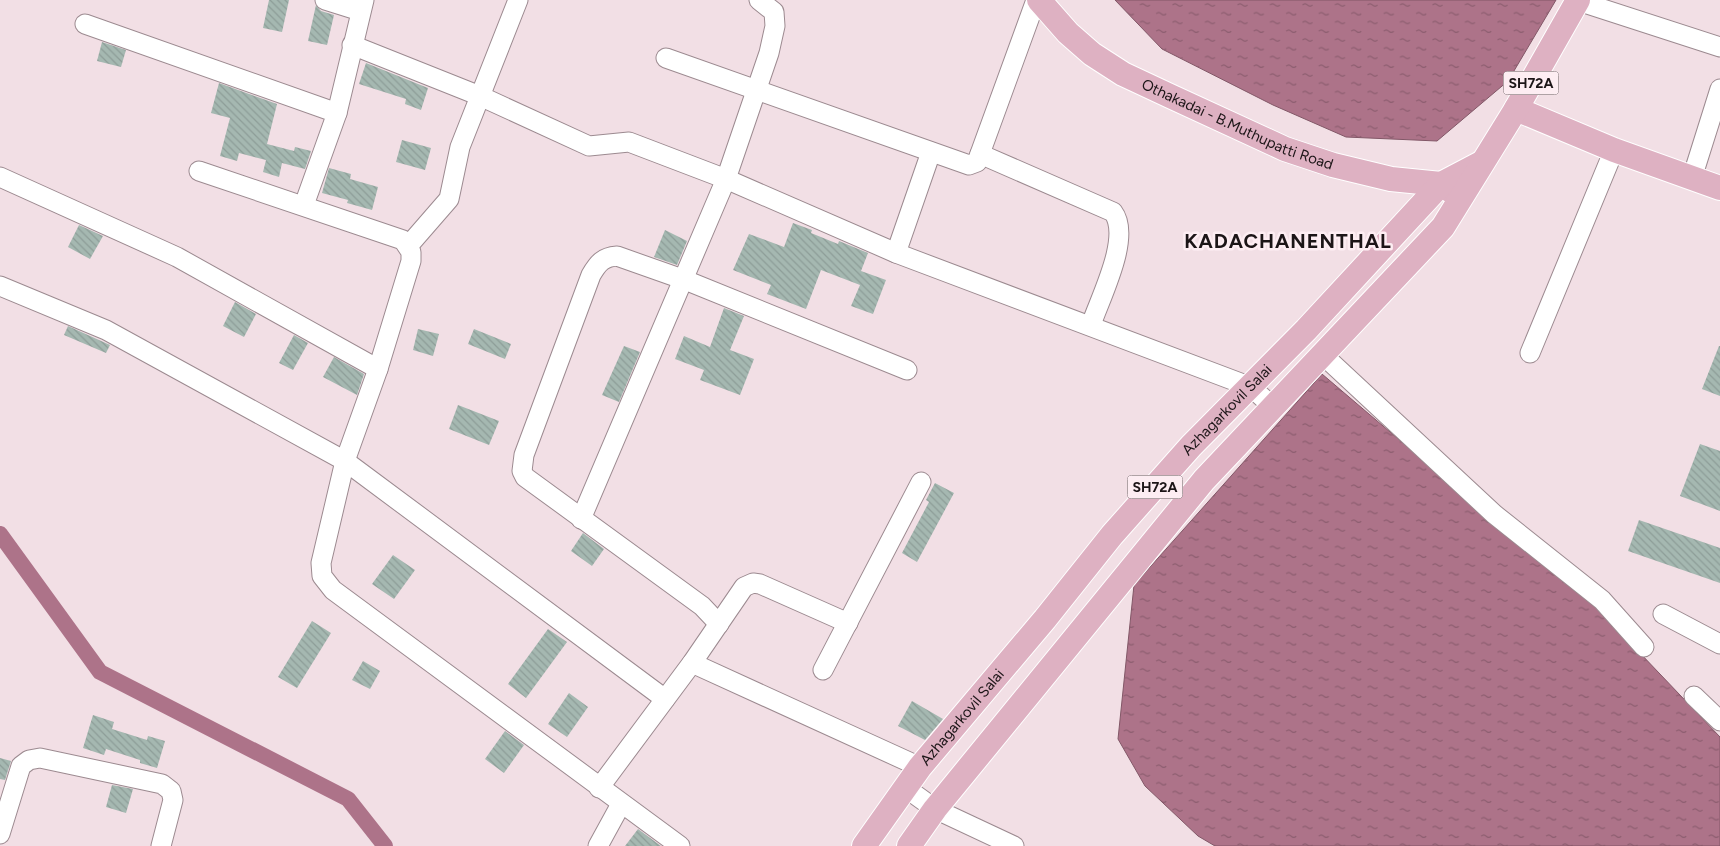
<svg xmlns="http://www.w3.org/2000/svg" width="1720" height="846" font-family="Figtree,sans-serif">
<style>
.water{fill:url(#water-ripples);stroke:#825767}
.lines{fill:none;stroke-linecap:round;stroke-linejoin:round}
.canal{stroke:#ad7389;stroke-width:16}
.building{fill:url(#building-back-hatch)}
.minor-casing{stroke:#9c8a90;stroke-width:21}
.major-casing{stroke:#fff;stroke-width:26}
.minor{stroke:#fff;stroke-width:19}
.major{stroke:#deb1c2;stroke-width:24}
.labels{text-anchor:middle;stroke-width:5;stroke-linejoin:round;paint-order:stroke}
.shield{fill:#fdedf2;stroke:#605659;stroke-width:1}
.shield-label{font-size:14px;font-weight:bold;fill:#1c1517}
.street-label{font-size:15px;fill:#1c1517;stroke:#fdedf2}
.district-label{font-size:20px;font-weight:bold;letter-spacing:1px;fill:#1c1517;stroke:#fdedf2}
</style>
<defs>
<pattern id="water-ripples" width="26" height="14" patternUnits="userSpaceOnUse" patternTransform="scale(1.25)"><rect width="26" height="14" fill="#ad7389"/><path d="M2 4q2-2 4 0t4 0M15 11q2-2 4 0t4 0" fill="none" stroke="#8c5d6f"/></pattern>
<pattern id="building-back-hatch" width="6" height="6" patternUnits="userSpaceOnUse" patternTransform="scale(1.25)"><rect width="6" height="6" fill="#a5b8b1"/><path d="M-1 5l2 2M0 0l6 6M5-1l2 2" fill="none" stroke="#8d9d98"/></pattern>
</defs>
<rect width="100%" height="100%" fill="#f2dfe5"/>
<g class="water">
<polygon points="1115,0 1556,0 1508,81 1437,141 1346,137 1273,105 1162,49"/>
<polygon points="1322,374 1599,610 1720,737 1720,846 1215,846 1198,836 1145,786 1118,739 1134,585"/>
</g>
<g class="lines">
<polyline class="canal" points="0,534 100,672 348,799 385,846"/>
</g>
<g class="building">
<polygon points="269,0 289,0 282,32 263,28"/>
<polygon points="316,5 321,11 334,15 327,45 308,41"/>
<polygon points="102,42 126,50 121,67 97,61"/>
<polygon points="366,63 428,88 421,110 405,104 406,99 359,84"/>
<polygon points="219,83 277,104 267,144 294,151 295,147 311,151 305,169 282,163 279,177 263,172 266,160 239,153 237,161 220,156 230,118 211,113"/>
<polygon points="402,140 431,148 425,170 396,162"/>
<polygon points="329,168 351,174 350,179 378,187 372,210 347,203 348,200 322,193"/>
<polygon points="793,223 812,230 811,233 838,244 839,241 868,253 861,271 886,280 873,314 851,306 860,285 821,270 806,309 767,294 771,285 733,270 749,234 784,247"/>
<polygon points="79,225 103,236 90,259 68,247"/>
<polygon points="665,230 687,241 677,265 654,257"/>
<polygon points="235,302 256,314 244,337 223,326"/>
<polygon points="724,308 744,316 730,350 754,359 740,395 700,380 704,370 675,359 684,336 710,347"/>
<polygon points="68,326 110,345 106,353 64,335"/>
<polygon points="418,329 439,334 433,356 413,350"/>
<polygon points="474,329 511,344 505,359 468,344"/>
<polygon points="294,335 308,343 293,370 279,363"/>
<polygon points="624,346 640,352 619,402 602,395"/>
<polygon points="1719,346 1720,346 1720,396 1702,389"/>
<polygon points="334,357 364,374 357,395 323,377"/>
<polygon points="458,405 499,421 489,445 449,429"/>
<polygon points="1700,444 1720,451 1720,511 1680,496"/>
<polygon points="935,483 954,493 917,562 902,553 929,502 926,500"/>
<polygon points="1639,520 1720,548 1720,583 1628,551"/>
<polygon points="583,533 604,549 592,566 571,551"/>
<polygon points="393,555 415,570 394,599 372,584"/>
<polygon points="312,621 331,633 297,688 278,677"/>
<polygon points="548,629 567,642 526,698 508,684"/>
<polygon points="363,661 380,671 370,689 352,680"/>
<polygon points="569,693 588,707 567,737 548,724"/>
<polygon points="912,701 943,719 925,740 898,726"/>
<polygon points="93,715 114,722 112,729 147,740 148,736 165,741 157,768 140,763 140,760 106,749 104,755 83,748"/>
<polygon points="505,731 524,745 504,773 485,759"/>
<polygon points="0,758 11,761 5,780 0,779"/>
<polygon points="112,785 133,789 126,813 106,807"/>
<polygon points="638,829 661,846 625,846"/>
</g>
<g class="lines">
<defs>
<g id="minor">
<polyline points="325,0 360,11"/>
<polyline points="1578,1 1720,47"/>
<polyline points="85,24 337,113"/>
<polyline points="352,45 480,96 589,146 629,142 726,179 896,253 1251,387 1273,407"/>
<polyline points="666,58 969,165 977,162 1036,0"/>
<path d="M980 154 1113 212C1132 237 1100 298 1091 325"/>
<polyline points="199,171 403,240 411,252 411,261 378,369 345,461 321,563 322,576 333,590 680,846"/>
<polyline points="0,177 177,257 378,369"/>
<polyline points="1692,178 1720,89"/>
<polyline points="304,205 337,113 364,0"/>
<polyline points="409,245 449,199 460,147 518,0"/>
<polyline points="896,253 931,152"/>
<polyline points="0,286 106,330 345,461 665,699"/>
<polyline points="1530,353 1614,150"/>
<polyline points="1323,355 1494,514 1602,600 1644,647"/>
<polyline points="581,519 726,179 769,53 775,26 774,12 759,0"/>
<polyline points="1663,614 1720,644"/>
<path d="M719 624 702 606 525 477 522 471 524 455 591 275C598 263 603 257 617 256L685 280 907 370"/>
<polyline points="692,663 920,767"/>
<polyline points="823,670 921,482"/>
<polyline points="1694,696 1720,721"/>
<polyline points="599,788 692,663 744,587 753,583 760,584 848,623"/>
<polyline points="906,788 935,809 1014,846"/>
<polyline points="0,834 21,766 29,760 40,758 162,784 171,791 173,800 161,846"/>
<polyline points="598,846 621,804"/>
</g>
<g id="major">
<path id="s1" d="M1039 0 1068 33 1092 54 1123 74 1170 96 1285 149 1333 165 1391 179 1441 184 1451 191"/>
<polyline points="1516,109 1614,150 1720,188"/>
<path id="s2" d="M864 846 920 767 1045 619 1112 535 1191 446 1306 330 1441 184 1481 163"/>
<polyline points="909,846 935,809 1204,480 1443,227 1516,109 1578,0"/>
</g>
</defs>
<use href="#minor" class="minor-casing"/>
<use href="#major" class="major-casing"/>
<use href="#minor" class="minor"/>
<use href="#major" class="major"/>
</g>
<g class="labels">
<g class="shield">
<rect x="1503.5" y="71.5" width="55" height="23" rx="4"/>
<rect x="1127.5" y="475.5" width="55" height="23" rx="4"/>
</g>
<g class="shield-label">
<text x="1531" y="88">SH72A</text>
<text x="1155" y="492">SH72A</text>
</g>
<g class="street-label">
<text dy="5" stroke="none"><textPath href="#s1" startOffset="238">Othakadai - B.Muthupatti Road</textPath></text>
<text dy="5" stroke="none"><textPath href="#s2" startOffset="568">Azhagarkovil Salai</textPath></text>
<text dy="5" stroke="none"><textPath href="#s2" startOffset="162">Azhagarkovil Salai</textPath></text>
</g>
<g class="district-label">
<text x="1288" y="248">KADACHANENTHAL</text>
</g>
</g>
</svg>
